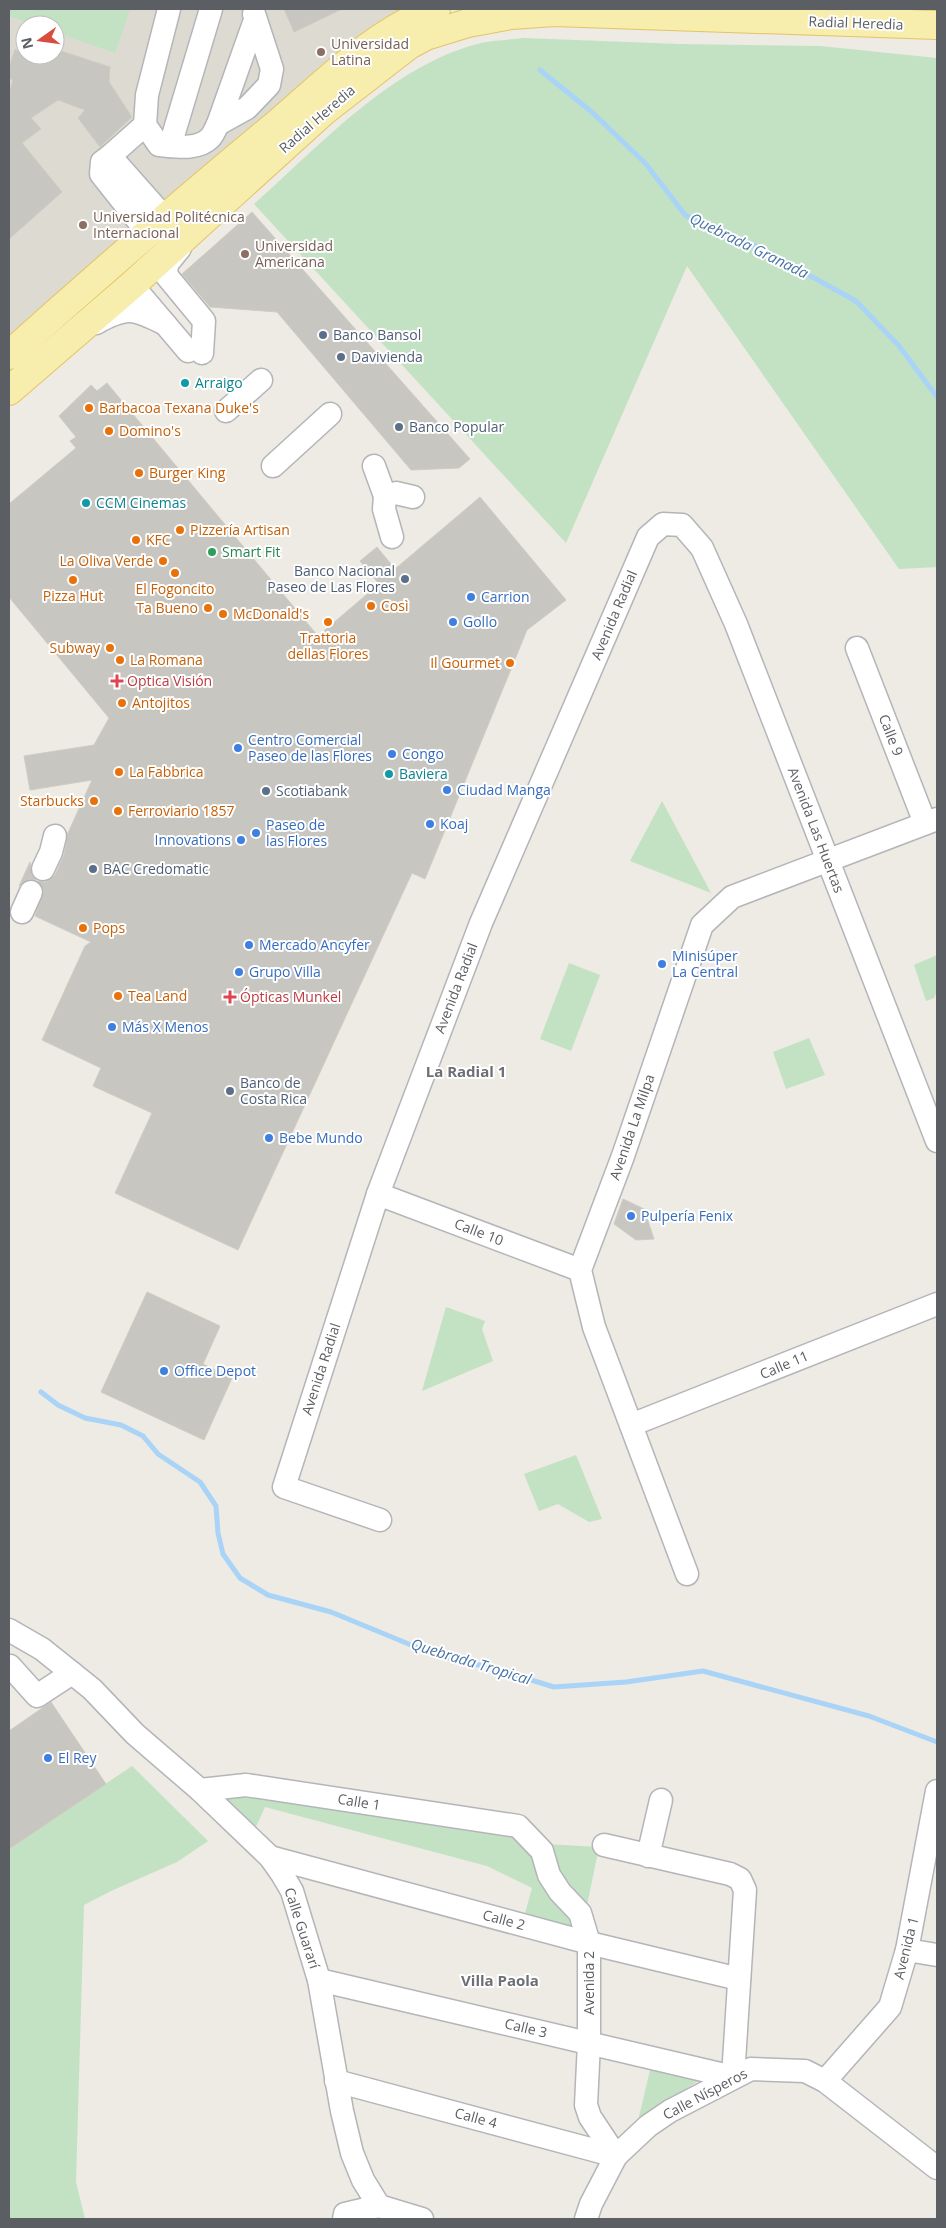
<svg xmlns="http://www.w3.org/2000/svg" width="946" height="2228" font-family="'Open Sans',sans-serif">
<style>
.education{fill:#dcdad1;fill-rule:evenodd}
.green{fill:#c2e2c3}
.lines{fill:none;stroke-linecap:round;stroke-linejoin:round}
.stream{stroke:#a9d3f7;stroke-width:5}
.building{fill:#c8c6c0;stroke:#d1ccc2}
.minor-casing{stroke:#b4b5b9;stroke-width:25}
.major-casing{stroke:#e4c464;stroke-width:30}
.minor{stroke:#fff;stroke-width:22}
.major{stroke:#f7edad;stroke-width:28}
.education-dot{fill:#8d6e63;stroke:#fff;stroke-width:2}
.service-dot{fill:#5c6f8a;stroke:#fff;stroke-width:2}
.culture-dot{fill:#0f9aa8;stroke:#fff;stroke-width:2}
.food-dot{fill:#e8710a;stroke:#fff;stroke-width:2}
.leisure-dot{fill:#2e9e5b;stroke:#fff;stroke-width:2}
.shop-dot{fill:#3f7fe0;stroke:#fff;stroke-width:2}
.health-dot{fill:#e0444e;stroke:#fff;stroke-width:2}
.labels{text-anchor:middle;stroke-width:4;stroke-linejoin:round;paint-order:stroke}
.street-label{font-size:14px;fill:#5b5e62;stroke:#fff}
.education-label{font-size:14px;fill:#785e54;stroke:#fff;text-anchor:start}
.service-label{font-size:14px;fill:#4e5e75;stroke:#fff;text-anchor:start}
.culture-label{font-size:14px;fill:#0d838f;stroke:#fff;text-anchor:start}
.food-label{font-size:14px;fill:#c56008;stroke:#fff;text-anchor:start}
.leisure-label{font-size:14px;fill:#27864d;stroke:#fff;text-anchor:start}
.shop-label{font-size:14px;fill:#366cbe;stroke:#fff;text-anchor:start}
.health-label{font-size:14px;fill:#be3a42;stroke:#fff;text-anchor:start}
.water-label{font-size:15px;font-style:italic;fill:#4874a7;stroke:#fff}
.neighbourhood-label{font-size:15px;font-weight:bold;fill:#6c7074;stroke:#fff}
</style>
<rect width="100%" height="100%" fill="#edebe3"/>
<path class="education" d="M9 9H404L9 355ZM25 25H55V55H25Z"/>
<g class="green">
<polygon points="9,9 130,9 115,53 55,32 55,25 35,25 9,16"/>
<path d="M523 38 679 44 820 46 937 58V567L899 569 687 266 566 543 254 204C321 145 392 65 481 43 495 40 509 40 523 38Z"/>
<polygon points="662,801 711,893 630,861"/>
<polygon points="937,955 937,992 934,998 926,1001 914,965"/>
<polygon points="569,963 600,975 571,1051 540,1039"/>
<polygon points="809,1038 825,1075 786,1089 773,1052"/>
<polygon points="446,1307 485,1321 482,1329 493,1361 422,1391"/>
<polygon points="576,1455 602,1519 589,1522 558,1504 539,1511 524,1474"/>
<polygon points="132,1766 208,1841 177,1862 111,1891 84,1905 76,2182 85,2219 9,2219 9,1849"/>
<path d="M246 1789 513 1832C541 1858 569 1894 577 1932L524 1917 532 1888 487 1866 265 1807 255 1829 217 1796Z"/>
<polygon points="546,1844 599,1847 586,1910 564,1890"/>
<polygon points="651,2066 698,2081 638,2121"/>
</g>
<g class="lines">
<g class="stream">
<polyline points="540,70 593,113 646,164 685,215 715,232 754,245 856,301 899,346 937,397"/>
<polyline points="41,1392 58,1405 85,1418 121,1425 143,1436 158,1454 200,1482 216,1506 218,1533 223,1554 240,1578 268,1595 331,1612 433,1654 499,1670 554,1687 626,1682 703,1671 869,1716 937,1742"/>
</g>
</g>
<g class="building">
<polygon points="284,9 342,9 294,32"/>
<polygon points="15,49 23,55 55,55 55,49 110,67 109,82 132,117 100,147 78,118 85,110 58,100 31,118 41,129 22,143 62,192 9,239 9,94 13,80 9,78 9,68"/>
<polygon points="252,212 470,459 459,468 411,470 277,312 210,307 182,274"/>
<polygon points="107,383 318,636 379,584 360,561 377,547 395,569 480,497 566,600 527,630 425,879 412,873 238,1250 115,1193 152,1113 93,1086 101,1068 42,1040 85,946 91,942 35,916 44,891 37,881 45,882 55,875 64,855 68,833 92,780 30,790 24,756 94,745 109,718 9,597 9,504 76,448 70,441 76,437 59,416 91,385 97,391"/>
<polygon points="30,862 32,876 36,880 29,879 19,886"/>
<polygon points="623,1199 644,1209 654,1239 636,1240 614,1224"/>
<polygon points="147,1292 220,1326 203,1364 232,1378 204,1440 101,1392"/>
<polygon points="51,1702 106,1784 9,1849 9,1731"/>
</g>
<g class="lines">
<defs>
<g id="minor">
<path d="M169 9 147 95 145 125 159 145C174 146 197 151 210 138 213 135 216 128 218 124L255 20"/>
<polyline points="218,124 247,108 269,85 272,69 254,14"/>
<polyline points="170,146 211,9"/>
<polyline points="110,156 145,125"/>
<polyline points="147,232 101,174 102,162 110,156 164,217"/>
<polyline points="180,248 167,264 166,275 204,321 202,353"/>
<polyline points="132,285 188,351"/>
<path d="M96 323C127 306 133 308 165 324"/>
<polyline points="226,411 261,380"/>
<polyline points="273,466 330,414"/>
<polyline points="374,466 385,496"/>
<polyline points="392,537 384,509 385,496 396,493 413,497"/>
<polyline points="857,648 925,823"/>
<polyline points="43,869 51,852 55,836"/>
<polyline points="22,912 31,892"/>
<polyline points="378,1194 580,1270"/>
<polyline points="631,1425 937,1304"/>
<polyline points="380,1520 284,1487 378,1194 481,923 648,537 663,524 682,525 702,548 736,624 937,1141"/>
<polyline points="687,1574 594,1327 580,1270 623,1156 702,925 732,897 937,819"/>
<polyline points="9,1630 42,1649 92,1689 135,1734 200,1790 270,1857 282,1874 292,1891 319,1980 342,2111 352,2153 363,2180 379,2206 422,2219"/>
<polyline points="10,1666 37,1696 72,1673"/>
<polyline points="200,1790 246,1785 518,1826 542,1851 549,1875 560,1892 580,1913 589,1943 589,2043 586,2105 590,2117 616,2156"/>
<polyline points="648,1856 661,1800"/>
<polyline points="270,1857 589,1943 739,1979"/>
<polyline points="907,1950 937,1955"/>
<polyline points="319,1980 733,2077 745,1890 740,1879 730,1874 604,1845"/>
<polyline points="336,2081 616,2156"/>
<polyline points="825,2081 890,2007 907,1950 937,1791"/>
<polyline points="344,2219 345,2214 379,2206"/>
<polyline points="586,2219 591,2204 616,2156 648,2126 670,2111 751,2069 805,2071 825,2081 937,2168"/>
</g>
<g id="major">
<path d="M9 355C97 276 186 199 278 123 326 82 376 31 436 9"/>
<polyline points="9,391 132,285 324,111 409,45 426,36 468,23 511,15 554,12 937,25"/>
</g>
</defs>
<use href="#minor" class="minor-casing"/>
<use href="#major" class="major-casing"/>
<use href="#minor" class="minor"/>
<use href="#major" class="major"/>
</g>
<g class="education-dot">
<circle cx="321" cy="52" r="5"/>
<circle cx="83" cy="225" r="5"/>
<circle cx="245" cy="254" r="5"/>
</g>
<g class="service-dot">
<circle cx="323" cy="335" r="5"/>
<circle cx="341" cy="357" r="5"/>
<circle cx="399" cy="427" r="5"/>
<circle cx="405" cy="579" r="5"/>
<circle cx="266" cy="791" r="5"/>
<circle cx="93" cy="869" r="5"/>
<circle cx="230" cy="1091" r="5"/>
</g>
<g class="culture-dot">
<circle cx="185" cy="383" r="5"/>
<circle cx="86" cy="503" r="5"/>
<circle cx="389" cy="774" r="5"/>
</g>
<g class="food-dot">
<circle cx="89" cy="408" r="5"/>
<circle cx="109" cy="431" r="5"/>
<circle cx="139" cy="473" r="5"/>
<circle cx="180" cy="530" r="5"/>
<circle cx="136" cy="540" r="5"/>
<circle cx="163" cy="561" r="5"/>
<circle cx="175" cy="573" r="5"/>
<circle cx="73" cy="580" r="5"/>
<circle cx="371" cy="606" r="5"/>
<circle cx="208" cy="608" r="5"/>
<circle cx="223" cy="614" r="5"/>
<circle cx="328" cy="622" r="5"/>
<circle cx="110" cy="648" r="5"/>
<circle cx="120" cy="660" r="5"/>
<circle cx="510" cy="663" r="5"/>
<circle cx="122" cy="703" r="5"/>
<circle cx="119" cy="772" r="5"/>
<circle cx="94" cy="801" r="5"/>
<circle cx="118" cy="811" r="5"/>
<circle cx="83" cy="928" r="5"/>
<circle cx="118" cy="996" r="5"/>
</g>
<circle class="leisure-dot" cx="212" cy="552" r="5"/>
<g class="shop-dot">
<circle cx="471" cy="597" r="5"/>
<circle cx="453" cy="622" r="5"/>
<circle cx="238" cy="748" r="5"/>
<circle cx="392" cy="754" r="5"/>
<circle cx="447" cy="790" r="5"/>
<circle cx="430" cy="824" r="5"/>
<circle cx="256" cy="833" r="5"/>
<circle cx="241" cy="840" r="5"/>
<circle cx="249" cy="945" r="5"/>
<circle cx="662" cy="964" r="5"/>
<circle cx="239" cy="972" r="5"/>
<circle cx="112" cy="1027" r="5"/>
<circle cx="269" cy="1138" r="5"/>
<circle cx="631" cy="1216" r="5"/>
<circle cx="164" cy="1371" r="5"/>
<circle cx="48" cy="1758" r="5"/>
</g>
<g class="health-dot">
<path d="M114.5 673.5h5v5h5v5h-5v5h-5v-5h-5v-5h5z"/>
<path d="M227.5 989.5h5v5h5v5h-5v5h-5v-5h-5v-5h5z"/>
</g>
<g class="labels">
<g class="street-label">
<text transform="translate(856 23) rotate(2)" y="5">Radial Heredia</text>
<text transform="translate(317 119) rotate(-41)" y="5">Radial Heredia</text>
<text transform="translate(614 615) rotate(-67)" y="5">Avenida Radial</text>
<text transform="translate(891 735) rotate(69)" y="5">Calle 9</text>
<text transform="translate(816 830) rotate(69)" y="5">Avenida Las Huertas</text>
<text transform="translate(456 988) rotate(-69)" y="5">Avenida Radial</text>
<text transform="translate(632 1127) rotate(-71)" y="5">Avenida La Milpa</text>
<text transform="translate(479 1232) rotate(21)" y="5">Calle 10</text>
<text transform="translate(784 1365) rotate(-23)" y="5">Calle 11</text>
<text transform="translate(321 1369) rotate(-72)" y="5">Avenida Radial</text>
<text transform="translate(359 1802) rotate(9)" y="5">Calle 1</text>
<text transform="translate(504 1920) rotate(15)" y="5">Calle 2</text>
<text transform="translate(302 1928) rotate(72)" y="5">Calle Guararí</text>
<text transform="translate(906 1948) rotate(-76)" y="5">Avenida 1</text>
<text transform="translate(589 1983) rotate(-90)" y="5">Avenida 2</text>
<text transform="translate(526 2028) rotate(13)" y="5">Calle 3</text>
<text transform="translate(705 2094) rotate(-28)" y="5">Calle Nísperos</text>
<text transform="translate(476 2118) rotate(15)" y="5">Calle 4</text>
</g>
<g class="education-label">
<text x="331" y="49">Universidad<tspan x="331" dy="16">Latina</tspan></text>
<text x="93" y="222">Universidad Politécnica<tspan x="93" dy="16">Internacional</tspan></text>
<text x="255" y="251">Universidad<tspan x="255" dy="16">Americana</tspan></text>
</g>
<g class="service-label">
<text x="333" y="340">Banco Bansol</text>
<text x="351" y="362">Davivienda</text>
<text x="409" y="432">Banco Popular</text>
<text x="395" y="576" text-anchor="end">Banco Nacional<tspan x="395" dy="16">Paseo de Las Flores</tspan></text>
<text x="276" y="796">Scotiabank</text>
<text x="103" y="874">BAC Credomatic</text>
<text x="240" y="1088">Banco de<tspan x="240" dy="16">Costa Rica</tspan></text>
</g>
<g class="culture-label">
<text x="195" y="388">Arraigo</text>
<text x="96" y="508">CCM Cinemas</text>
<text x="399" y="779">Baviera</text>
</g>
<g class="food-label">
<text x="99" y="413">Barbacoa Texana Duke's</text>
<text x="119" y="436">Domino's</text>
<text x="149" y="478">Burger King</text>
<text x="190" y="535">Pizzería Artisan</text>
<text x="146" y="545">KFC</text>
<text x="153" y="566" text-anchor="end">La Oliva Verde</text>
<text x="175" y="594" text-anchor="middle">El Fogoncito</text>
<text x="73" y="601" text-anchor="middle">Pizza Hut</text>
<text x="381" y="611">Così</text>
<text x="198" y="613" text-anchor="end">Ta Bueno</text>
<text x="233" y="619">McDonald's</text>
<text x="328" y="643" text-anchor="middle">Trattoria<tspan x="328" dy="16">dellas Flores</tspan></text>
<text x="100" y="653" text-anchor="end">Subway</text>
<text x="130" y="665">La Romana</text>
<text x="500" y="668" text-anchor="end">Il Gourmet</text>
<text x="132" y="708">Antojitos</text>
<text x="129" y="777">La Fabbrica</text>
<text x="84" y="806" text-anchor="end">Starbucks</text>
<text x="128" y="816">Ferroviario 1857</text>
<text x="93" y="933">Pops</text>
<text x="128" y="1001">Tea Land</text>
</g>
<g class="leisure-label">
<text x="222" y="557">Smart Fit</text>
</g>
<g class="shop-label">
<text x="481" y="602">Carrion</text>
<text x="463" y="627">Gollo</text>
<text x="248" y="745">Centro Comercial<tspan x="248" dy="16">Paseo de las Flores</tspan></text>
<text x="402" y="759">Congo</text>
<text x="457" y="795">Ciudad Manga</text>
<text x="440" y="829">Koaj</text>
<text x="266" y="830">Paseo de<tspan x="266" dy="16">las Flores</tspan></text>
<text x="231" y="845" text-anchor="end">Innovations</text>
<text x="259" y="950">Mercado Ancyfer</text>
<text x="672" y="961">Minisúper<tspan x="672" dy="16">La Central</tspan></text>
<text x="249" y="977">Grupo Villa</text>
<text x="122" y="1032">Más X Menos</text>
<text x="279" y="1143">Bebe Mundo</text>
<text x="641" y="1221">Pulpería Fenix</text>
<text x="174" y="1376">Office Depot</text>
<text x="58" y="1763">El Rey</text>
</g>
<g class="health-label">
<text x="127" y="686">Optica Visión</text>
<text x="240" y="1002">Ópticas Munkel</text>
</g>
<g class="water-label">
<text transform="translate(749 246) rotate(26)" y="5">Quebrada Granada</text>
<text transform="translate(471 1662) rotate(17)" y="5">Quebrada Tropical</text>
</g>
<g class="neighbourhood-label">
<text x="466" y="1077">La Radial 1</text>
<text x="500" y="1986">Villa Paola</text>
</g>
</g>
<rect width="946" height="2228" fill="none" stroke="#5b5e62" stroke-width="20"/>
<g transform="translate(40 40) rotate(256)"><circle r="24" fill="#ffffff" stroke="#bdbfc0"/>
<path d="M0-4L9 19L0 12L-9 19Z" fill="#d94d3d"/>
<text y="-8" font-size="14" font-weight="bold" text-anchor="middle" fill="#5b5e62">N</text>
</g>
</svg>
